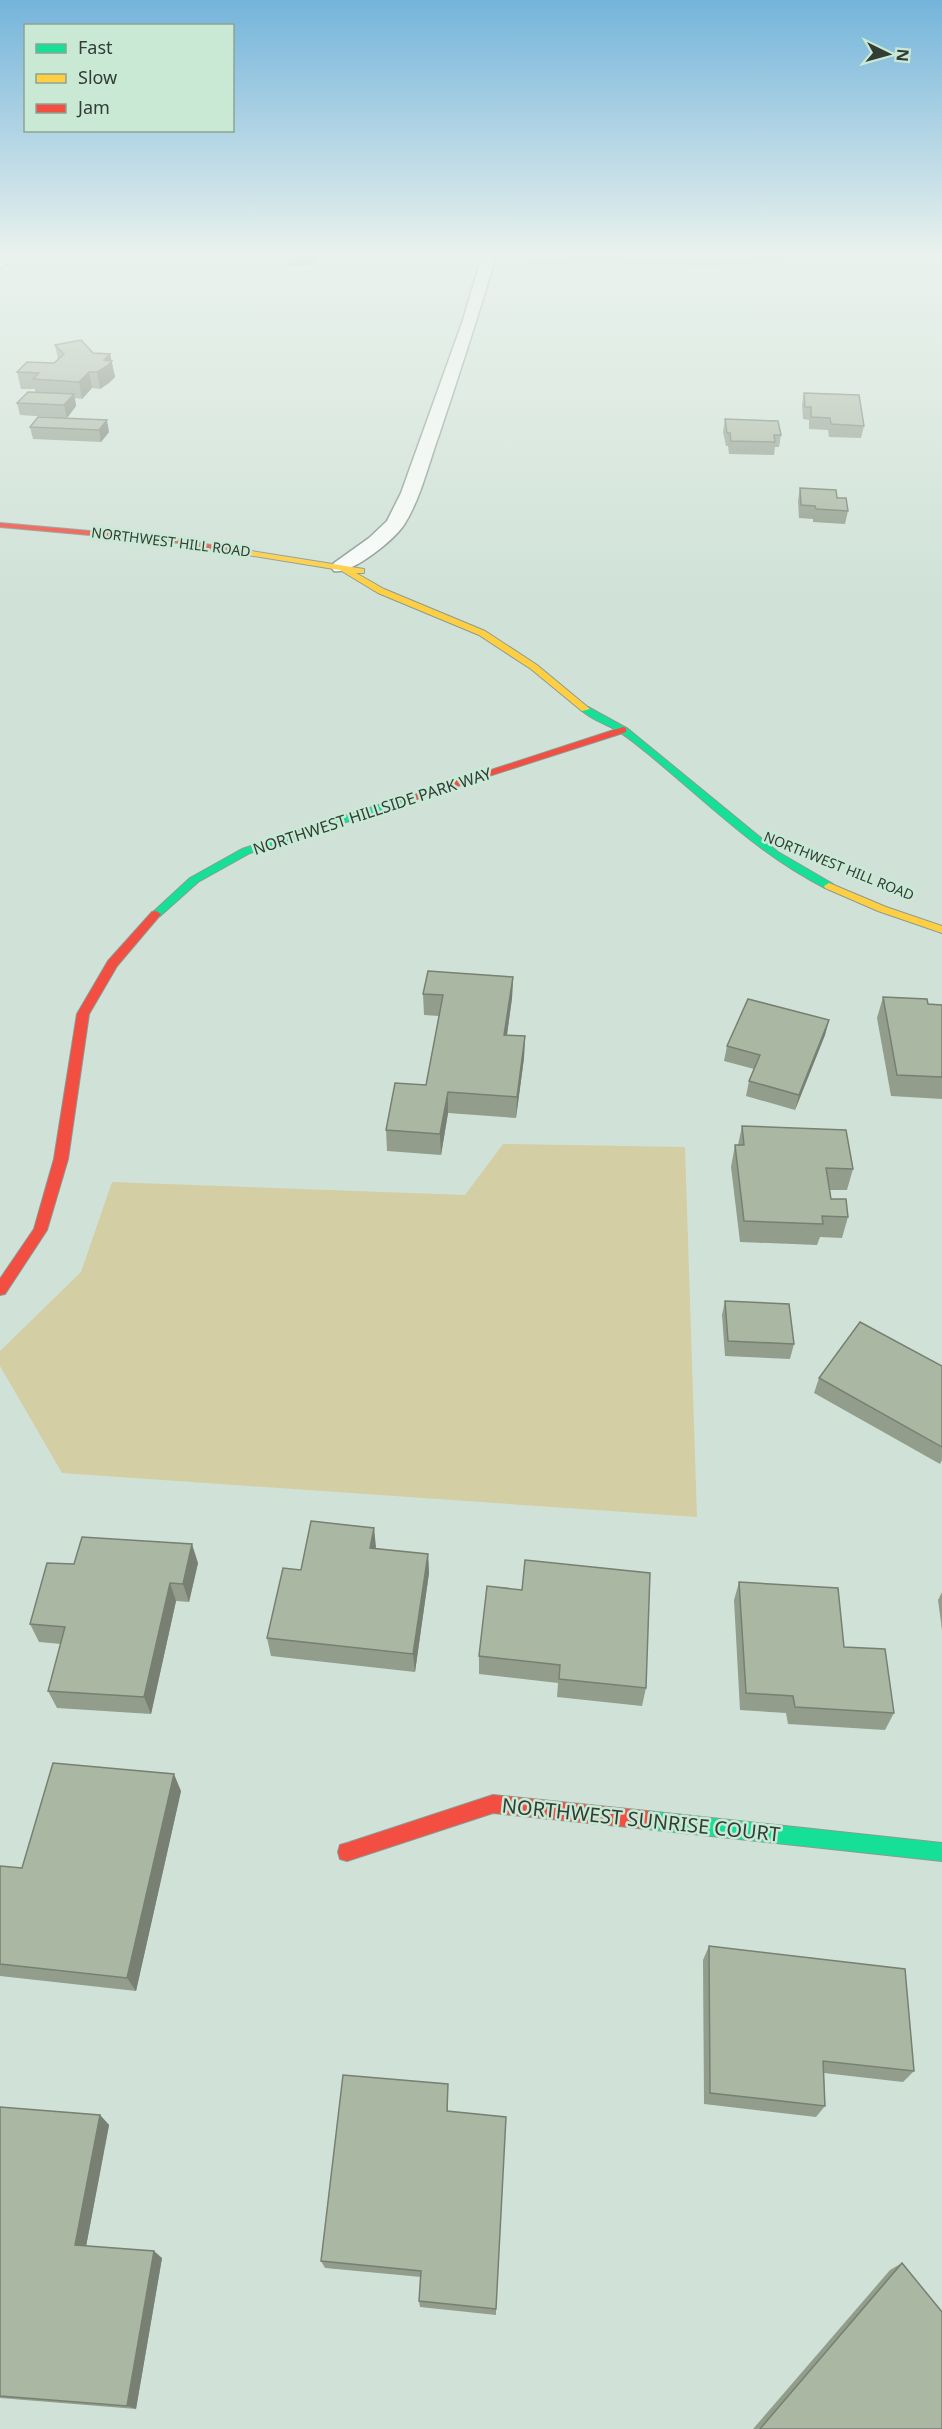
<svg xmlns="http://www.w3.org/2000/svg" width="942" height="2429" font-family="'Noto Sans',sans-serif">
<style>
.green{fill:#d3cea4}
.water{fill:#67b5c8}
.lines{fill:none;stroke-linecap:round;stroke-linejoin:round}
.street-casing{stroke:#8c9a92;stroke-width:3}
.fast-casing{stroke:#8c9a92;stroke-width:2}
.slow-casing{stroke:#8c9a92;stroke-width:2}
.jam-casing{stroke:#8c9a92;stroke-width:2}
.street{fill:#f8fbf9;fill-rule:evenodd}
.fast{fill:#16e098;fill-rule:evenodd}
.slow{fill:#ffcf43;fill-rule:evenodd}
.jam{fill:#f24e42;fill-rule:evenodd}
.wall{fill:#929d8c}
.shaded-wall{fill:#778072}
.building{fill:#aab7a3;stroke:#778072;stroke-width:1.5}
.labels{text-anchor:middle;stroke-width:5;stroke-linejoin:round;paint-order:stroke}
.far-street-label{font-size:14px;fill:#313d35;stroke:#c9e9d5}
.street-label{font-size:16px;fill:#313d35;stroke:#c9e9d5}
.near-street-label{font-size:20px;fill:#313d35;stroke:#c9e9d5}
</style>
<rect width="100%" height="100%" fill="#d0e2d7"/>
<polygon class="green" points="503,1144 685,1147 697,1517 62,1473 0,1366 0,1351 81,1272 112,1182 465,1195"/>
<path class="water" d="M527 253H812C737 273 672 264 596 262 574 261 553 267 531 265Z"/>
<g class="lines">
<defs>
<g id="street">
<polygon points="6,253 21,253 0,268 0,257"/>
<path d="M483 253H497C479 313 460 372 440 432 429 462 421 498 404 525 394 540 351 575 334 571L331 567 334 563 369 538 387 521 401 493 462 323Z"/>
</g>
<g id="fast">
<path d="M582 707H588L628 729 778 852 833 884V888H825C756 853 705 800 646 752 636 744 627 736 616 730 604 723 590 719 580 709Z"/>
<polygon points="404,797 408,798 408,802 250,853 198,882 160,916 156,917 151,914 190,878 242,849"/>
<polygon points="647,1811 942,1843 942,1861 647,1829 640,1827 638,1820 640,1813"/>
</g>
<g id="slow">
<polygon points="232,548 364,569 364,573 356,573 384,589 485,631 537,665 590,709 582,711 531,669 479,635 378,593 340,570 229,552 228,550"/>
<polygon points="829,883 886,907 942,926 942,933 878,911 825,888 824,886"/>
</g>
<g id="jam">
<polygon points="0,523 180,539 236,550 232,552 180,543 0,527"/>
<polygon points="623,727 626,728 626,732 408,802 404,803 399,800"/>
<polygon points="156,911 161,914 117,966 89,1014 68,1159 47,1230 5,1294 0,1295 0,1279 34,1229 54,1159 77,1014 108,961 152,912"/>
<polygon points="493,1795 647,1811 654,1813 656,1820 654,1827 647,1829 493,1813 347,1861 340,1859 338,1852 340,1845 347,1843"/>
</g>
</defs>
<use href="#street" class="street-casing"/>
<use href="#fast" class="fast-casing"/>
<use href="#slow" class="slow-casing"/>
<use href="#jam" class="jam-casing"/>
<use href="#street" class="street"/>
<use href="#fast" class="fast"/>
<use href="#slow" class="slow"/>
<use href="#jam" class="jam"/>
</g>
<g class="wall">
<polygon points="288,253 333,253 333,255 314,258 314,265 289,266"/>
<polygon points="55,345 93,353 110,354 115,377 109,383 100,389 92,388 82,399 75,398 76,406 67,418 20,415 17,403 35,392 35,389 21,389 17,372 54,363 58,359"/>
<polygon points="804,393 864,426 861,438 829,437 828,430 809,429 809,420 803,419 802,405"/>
<polygon points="38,417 109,432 101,442 33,439 30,427"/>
<polygon points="725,419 781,435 779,447 775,447 774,455 729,454 728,446 726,446 723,432"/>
<polygon points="800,488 837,498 848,511 845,524 813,522 813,519 799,518 798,501"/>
<polygon points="513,977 512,998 507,1035 525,1036 524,1058 516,1118 448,1113 441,1155 387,1151 386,1130 426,1085 439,1016 424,1015 423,994"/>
<polygon points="883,997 928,1004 942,1005 942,1099 891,1096 877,1018"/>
<polygon points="829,1020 825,1035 795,1110 746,1096 749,1081 754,1069 724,1061 727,1046"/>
<polygon points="742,1126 853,1169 847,1190 830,1190 831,1199 848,1217 842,1238 820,1237 817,1245 740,1242 731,1167 735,1145 738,1145"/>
<polygon points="725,1301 794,1344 790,1359 725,1356 722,1315"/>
<polygon points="942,1366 942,1460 940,1464 814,1393 819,1378"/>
<polygon points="374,1528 375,1549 428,1554 429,1573 415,1672 271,1656 267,1638 301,1570"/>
<polygon points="198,1563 189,1602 176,1601 151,1714 57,1708 48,1691 61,1644 39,1642 30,1624 74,1564"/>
<polygon points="739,1582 844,1647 894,1713 885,1730 788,1724 786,1713 740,1710 734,1600"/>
<polygon points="487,1586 646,1688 642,1706 557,1697 558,1683 479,1674 479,1656"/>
<polygon points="942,1592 942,1630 938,1600"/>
<polygon points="181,1791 136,1991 0,1976 0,1866 22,1868"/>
<polygon points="709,1946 914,2071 903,2082 824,2073 825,2106 816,2117 704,2104 703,1960"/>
<polygon points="448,2084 448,2111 496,2309 496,2315 420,2307 419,2301 421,2277 325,2268 321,2261"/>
<polygon points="0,2107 100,2115 109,2125 86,2246 162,2258 136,2409 0,2398"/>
<polygon points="902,2263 942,2429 753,2429 890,2270"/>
</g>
<g class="shaded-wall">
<polygon points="313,253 333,253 333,255 314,258"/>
<polygon points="110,354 115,377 109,383 100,389 97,372 104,360"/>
<polygon points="89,372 92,388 82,399 79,382"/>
<polygon points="74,394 76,406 67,418 64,405"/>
<polygon points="107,420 109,432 101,442 99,430"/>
<polygon points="513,977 512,998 504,1056 504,1035"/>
<polygon points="829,1020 825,1035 795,1110 799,1095"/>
<polygon points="525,1036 524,1058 516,1118 517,1097"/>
<polygon points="448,1092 448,1113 441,1155 440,1134"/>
<polygon points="374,1528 376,1547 372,1567 370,1548"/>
<polygon points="192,1544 198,1563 189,1602 183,1584"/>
<polygon points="428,1554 429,1573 415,1672 413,1654"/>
<polygon points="170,1583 176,1601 151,1714 144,1697"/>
<polygon points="174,1774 181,1791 136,1991 127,1978"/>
<polygon points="100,2115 109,2125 85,2252 75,2245"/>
<polygon points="154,2251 162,2258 136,2409 127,2406"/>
</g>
<g class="building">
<polygon points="288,253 313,253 313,254 288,255"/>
<polygon points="81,340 93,353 110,354 104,360 112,361 107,366 97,372 89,372 79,382 33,379 39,373 17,372 27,362 54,363 64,354 55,345"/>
<polygon points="28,392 74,394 64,405 17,403"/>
<polygon points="804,393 859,395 864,426 831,424 830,418 811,417 811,407 805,407"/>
<polygon points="38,417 107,420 99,430 30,427"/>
<polygon points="725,419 778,421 781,435 774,435 775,442 731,441 730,433 727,433"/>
<polygon points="800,488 836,490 837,498 846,498 848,511 816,509 815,506 801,505"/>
<polygon points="428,971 513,977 504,1035 525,1036 517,1097 448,1092 440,1134 386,1130 395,1083 426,1085 443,995 423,994"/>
<polygon points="883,997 927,999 928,1004 942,1005 942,1077 897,1075"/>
<polygon points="748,999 829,1020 799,1095 749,1081 760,1055 727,1046"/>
<polygon points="742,1126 846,1130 853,1169 826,1168 831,1199 846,1199 848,1217 822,1216 823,1224 744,1221 735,1145 744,1145"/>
<polygon points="725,1301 789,1304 794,1344 728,1341"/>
<polygon points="860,1322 942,1366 942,1447 819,1378"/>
<polygon points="311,1521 374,1528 370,1548 428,1554 413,1654 267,1638 283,1568 301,1570"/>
<polygon points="82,1537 192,1544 183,1584 170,1583 144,1697 48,1691 65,1627 30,1624 47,1563 74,1564"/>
<polygon points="525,1560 650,1573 646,1688 559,1679 560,1665 479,1656 487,1586 522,1590"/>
<polygon points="739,1582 838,1588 844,1647 885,1649 894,1713 795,1707 793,1696 746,1693"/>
<polygon points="53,1763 174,1774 127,1978 0,1964 0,1866 22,1868"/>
<polygon points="709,1946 905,1969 914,2071 823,2061 825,2106 710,2093"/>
<polygon points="343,2075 448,2084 447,2111 506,2117 496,2309 419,2301 421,2271 321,2261"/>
<polygon points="0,2107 100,2115 75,2245 154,2251 127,2406 0,2396"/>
<polygon points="902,2263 942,2312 942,2429 760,2429"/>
</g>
<linearGradient id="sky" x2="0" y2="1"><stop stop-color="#74b4db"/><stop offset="0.43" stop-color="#eaf2ed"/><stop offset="1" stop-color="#eaf2ed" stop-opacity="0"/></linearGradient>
<rect width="942" height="593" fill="url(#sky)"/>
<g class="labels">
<g class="far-street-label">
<text transform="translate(171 542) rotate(7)" y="5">NORTHWEST HILL ROAD</text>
<text transform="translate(839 866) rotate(22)" y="5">NORTHWEST HILL ROAD</text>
</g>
<g class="street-label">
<text transform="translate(372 811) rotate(-18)" y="6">NORTHWEST HILLSIDE PARK WAY</text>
</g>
<g class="near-street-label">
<text transform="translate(641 1820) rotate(6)" y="7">NORTHWEST SUNRISE COURT</text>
</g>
</g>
<rect x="24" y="24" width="210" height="108" fill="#c9e9d5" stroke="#8ca495" stroke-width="1.5"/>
<rect x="36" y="44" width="30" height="9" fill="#16e098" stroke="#8ca495" stroke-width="1.5"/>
<text x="78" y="54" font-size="18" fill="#313d35">Fast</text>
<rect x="36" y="74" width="30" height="9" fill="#ffcf43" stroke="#8ca495" stroke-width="1.5"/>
<text x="78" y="84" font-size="18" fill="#313d35">Slow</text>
<rect x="36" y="104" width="30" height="9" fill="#f24e42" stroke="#8ca495" stroke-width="1.5"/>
<text x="78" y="114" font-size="18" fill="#313d35">Jam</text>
<g transform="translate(888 54) rotate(95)" stroke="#c9e9d5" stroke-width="4.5" paint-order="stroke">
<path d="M0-4.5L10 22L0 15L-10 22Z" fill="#313d35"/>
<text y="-9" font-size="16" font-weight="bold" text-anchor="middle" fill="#313d35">N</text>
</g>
</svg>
